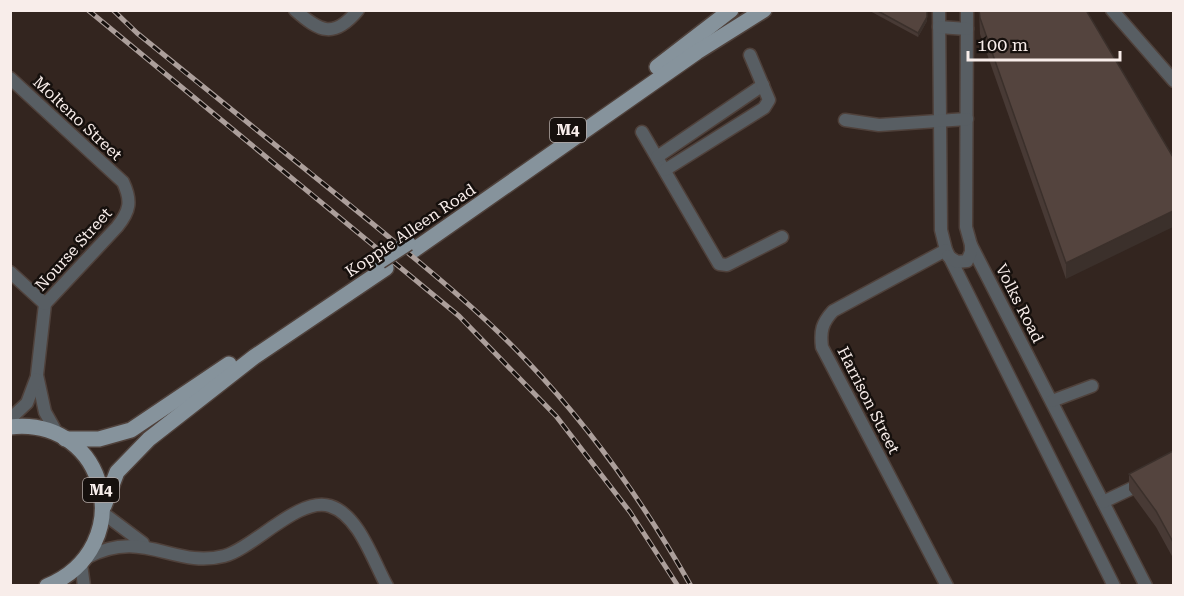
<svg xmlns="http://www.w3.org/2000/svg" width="1184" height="596" font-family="'Roboto Serif',serif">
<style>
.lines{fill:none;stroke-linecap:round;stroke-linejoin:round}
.minor-casing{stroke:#4f413b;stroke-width:15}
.major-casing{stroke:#4f413b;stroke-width:18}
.minor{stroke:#585e63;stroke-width:12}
.major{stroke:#86939c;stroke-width:15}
.rail-casing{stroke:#ac9f9b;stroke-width:5}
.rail{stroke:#16100d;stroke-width:3;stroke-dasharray:9;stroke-linecap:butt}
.major-bridge-casing{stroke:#4f413b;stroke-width:18;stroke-linecap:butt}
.major-bridge{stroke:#86939c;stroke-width:15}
.wall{fill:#483a35}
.shaded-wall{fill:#3b302b}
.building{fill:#54443e;stroke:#3b302b;stroke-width:1.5}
.labels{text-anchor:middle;stroke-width:5;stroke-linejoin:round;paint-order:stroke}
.shield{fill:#16100d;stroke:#b4aba8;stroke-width:1.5}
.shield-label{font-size:15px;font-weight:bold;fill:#f8edea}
.street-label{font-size:16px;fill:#f8edea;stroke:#16100d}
</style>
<rect width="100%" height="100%" fill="#33251f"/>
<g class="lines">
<defs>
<g id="minor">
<path d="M295 10C320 32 334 39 358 10"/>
<polyline points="939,10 941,230 946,250 1114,586"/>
<polyline points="967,10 966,227 971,245 1146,586"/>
<polyline points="1112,10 1174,81"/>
<polyline points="939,27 967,29"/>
<path d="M10 78 123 182C132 201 130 211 117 227L45 304 37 375 45 412 58 435"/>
<polyline points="845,120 879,125 967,119"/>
<polyline points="642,132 719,264 727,265 782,237"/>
<polyline points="657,157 763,85"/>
<polyline points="665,170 764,108 769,100 750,55"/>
<path d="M946 250 833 311C822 323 820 331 822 347L947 586"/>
<polyline points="948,256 957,262 967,261 971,252 971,245"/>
<polyline points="10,272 45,304"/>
<polyline points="1052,401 1092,386"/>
<polyline points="10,419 27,403 36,379"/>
<polyline points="1103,502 1143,483"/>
<polyline points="103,513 143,543"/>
<path d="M86 558C143 527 174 569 224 556 254 548 299 496 330 506 359 515 373 561 387 586"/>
<polyline points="81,564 84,586"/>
</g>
<g id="major">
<polyline points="657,67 731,10"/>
<polyline points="414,250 697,52 764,10"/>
<path d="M10 427C109 416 139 548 47 586"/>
<polyline points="65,439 99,439 131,430 229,364"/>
<polyline points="104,506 117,472 149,439 254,357 386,268"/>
</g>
</defs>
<use href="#minor" class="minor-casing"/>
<use href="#major" class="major-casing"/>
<use href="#minor" class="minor"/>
<use href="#major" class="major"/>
<defs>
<g id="rail">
<polyline points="88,10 459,316 556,416 630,512 678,586"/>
<path d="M113 10 137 33C215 97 295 160 373 224 425 267 479 310 526 360 591 428 644 503 691 586"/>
</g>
</defs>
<use href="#rail" class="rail-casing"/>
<use href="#rail" class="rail"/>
<defs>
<polyline id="major-bridge" points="380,261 408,243"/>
</defs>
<use href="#major-bridge" class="major-bridge-casing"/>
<use href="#major-bridge" class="major-bridge"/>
</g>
<g class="wall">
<polygon points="868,10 927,10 927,21 918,37"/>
<polygon points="979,10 1086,10 1066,279 980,34"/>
<polygon points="1173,451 1173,558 1156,527 1129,490 1129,474"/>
</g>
<g class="shaded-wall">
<polygon points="927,10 927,21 918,37 918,33"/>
<polygon points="1173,211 1173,227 1066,279 1066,263"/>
</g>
<g class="building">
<polygon points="876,10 927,10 927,17 918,33"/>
<polygon points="979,10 1086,10 1173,157 1173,211 1066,263 980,18"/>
<polygon points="1173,451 1173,542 1156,511 1129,474"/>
</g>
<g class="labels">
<g class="shield">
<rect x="550" y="118" width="36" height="24" rx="4.5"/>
<rect x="83" y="478" width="36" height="24" rx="4.5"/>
</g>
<g class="shield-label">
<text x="568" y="135">M4</text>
<text x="101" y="495">M4</text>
</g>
<g class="street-label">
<text transform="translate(78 118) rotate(43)" y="6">Molteno Street</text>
<text transform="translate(410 230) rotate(-34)" y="6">Koppie Alleen Road</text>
<text transform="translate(73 249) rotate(-48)" y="6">Nourse Street</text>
<text transform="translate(1020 303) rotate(63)" y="6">Volks Road</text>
<text transform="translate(869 400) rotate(63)" y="6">Harrison Street</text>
</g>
</g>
<rect width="1184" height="596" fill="none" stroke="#f8edea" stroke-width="24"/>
<path d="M968 51v9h152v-9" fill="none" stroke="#f8edea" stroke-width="3"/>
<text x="977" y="51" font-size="18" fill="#f8edea" stroke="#16100d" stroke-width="4.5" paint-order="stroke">100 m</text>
</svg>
